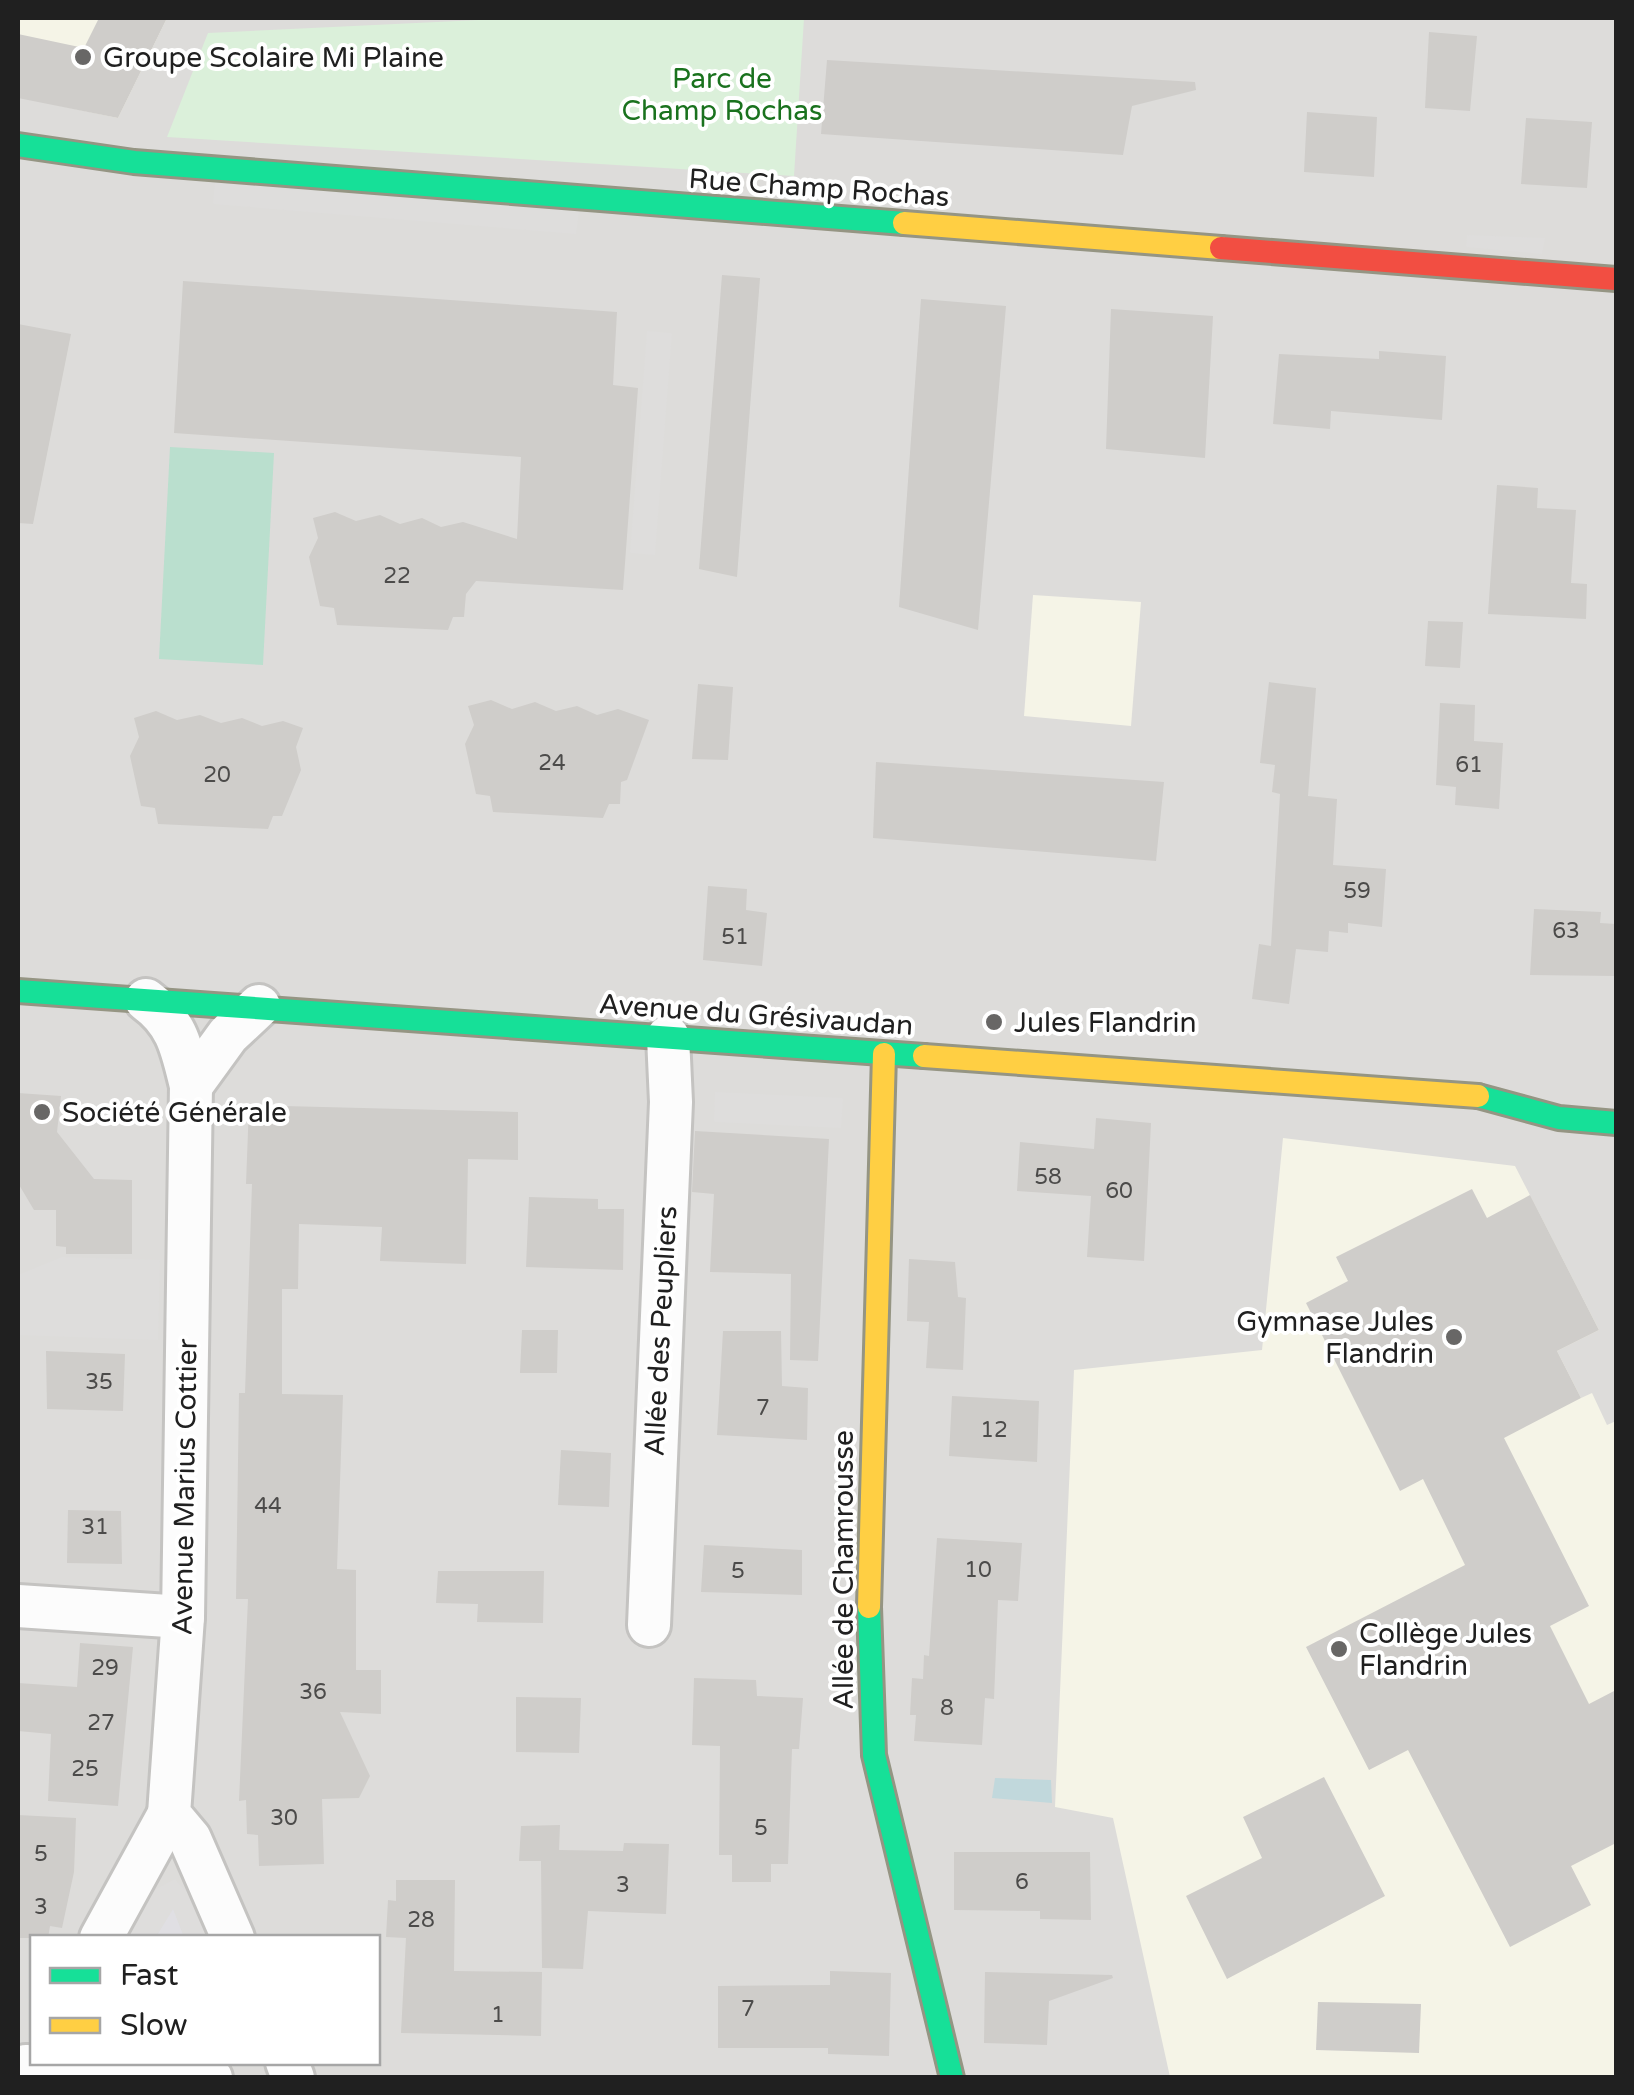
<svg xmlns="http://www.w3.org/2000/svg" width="1634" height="2095" font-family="'Varela Round',sans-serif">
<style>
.residential{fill:#dddcda;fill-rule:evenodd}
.education{fill:#f5f4e7}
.park{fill:#dbf0da}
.pitch{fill:#badfce}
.parking{fill:#dedddc}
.plaza{fill:#e0dfe3}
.water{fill:#c1d8dc}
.building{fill:#cfcdca}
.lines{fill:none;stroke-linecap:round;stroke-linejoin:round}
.street-casing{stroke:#c4c3c1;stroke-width:48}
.fast-casing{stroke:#959583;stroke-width:28}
.slow-casing{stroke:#959583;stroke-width:28}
.jam-casing{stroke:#959583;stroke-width:28}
.street{stroke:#fcfcfc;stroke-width:42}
.fast{stroke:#16e098;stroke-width:22}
.slow{stroke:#ffcf43;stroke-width:22}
.jam{stroke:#f24e42;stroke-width:22}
.poi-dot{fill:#686766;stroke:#fff;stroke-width:4}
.labels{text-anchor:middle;stroke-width:8;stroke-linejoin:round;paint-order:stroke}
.number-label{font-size:22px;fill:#4c4b4a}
.poi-label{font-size:28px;fill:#202020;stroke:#fff;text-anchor:start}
.park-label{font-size:28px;fill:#1a721e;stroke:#fff}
.street-label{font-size:28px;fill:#202020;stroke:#fff}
</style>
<rect width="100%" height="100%" fill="#eeece9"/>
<path class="residential" d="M18 18H1616V2077H18ZM32 1938H378V2062H32Z"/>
<g class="education">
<polygon points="18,18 167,18 118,118 18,97"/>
<polygon points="1033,595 1141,602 1131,726 1024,716"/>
<polygon points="1283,1138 1515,1166 1599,1330 1557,1351 1581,1398 1592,1393 1607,1425 1616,1421 1616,2077 1170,2077 1113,1818 1055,1807 1074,1370 1262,1350"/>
</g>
<polygon class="park" points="518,18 804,18 794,176 167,137 208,33"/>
<polygon class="pitch" points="170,447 274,453 263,665 159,659"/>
<g class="parking">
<polygon points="215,181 579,211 576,234 213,204"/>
<polygon points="1467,235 1545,238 1542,254 1466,247"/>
<polygon points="647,331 672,333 655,555 630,553"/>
<polygon points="715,1092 843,1098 841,1128 714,1122"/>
<polygon points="62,1257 160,1260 158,1340 18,1335 18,1275"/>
<polygon points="175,1879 201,1906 215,1937 184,1937 173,1910 156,1937 115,1938 136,1900"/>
</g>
<polygon class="plaza" points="173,1909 184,1937 156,1937"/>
<polygon class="water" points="995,1778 1051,1780 1052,1803 992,1798"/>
<g class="building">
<polygon points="99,18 167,18 118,118 18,98 18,34 84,48"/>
<polygon points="1429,32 1477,36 1470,111 1425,108"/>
<polygon points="827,60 1195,82 1196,90 1132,106 1123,155 821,134"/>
<polygon points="1307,112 1377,117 1374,177 1304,172"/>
<polygon points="1526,118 1592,122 1587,188 1521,184"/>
<polygon points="722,275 760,278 737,577 699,569"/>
<polygon points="183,281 617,312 613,385 638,388 623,590 476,581 466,594 464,617 453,617 448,630 337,625 334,608 320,606 309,557 318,538 313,518 335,512 356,521 380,515 400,524 422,518 441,527 463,522 517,539 521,457 174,433"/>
<polygon points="921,299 1006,306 978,630 899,607"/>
<polygon points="1111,309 1213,316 1205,458 1106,449"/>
<polygon points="18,324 71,334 33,524 18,523"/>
<polygon points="1379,351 1446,356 1442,420 1331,411 1330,429 1273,424 1279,354 1379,359"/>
<polygon points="1497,485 1538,488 1537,508 1576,510 1571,583 1587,584 1586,619 1488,614"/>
<polygon points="1428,621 1463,622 1460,668 1425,666"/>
<polygon points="1269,682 1316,688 1308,796 1337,799 1333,865 1386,869 1382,927 1348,923 1348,933 1329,931 1328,952 1296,949 1289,1004 1252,999 1259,944 1271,946 1280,794 1272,792 1275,765 1260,763"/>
<polygon points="698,684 733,687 728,760 692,759"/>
<polygon points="491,700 512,709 535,702 556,711 577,706 597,715 618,709 649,720 627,780 621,782 620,804 609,804 603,818 493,812 490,796 476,794 465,744 474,725 468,706"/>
<polygon points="1440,703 1475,705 1474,741 1503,743 1499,809 1455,805 1456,787 1436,785"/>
<polygon points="156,711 177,720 200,715 221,723 242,718 262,726 283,721 303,728 296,747 301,770 282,816 273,816 268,829 158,824 155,808 141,806 130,756 139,737 134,718"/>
<polygon points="876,762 1164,782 1156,861 873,838"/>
<polygon points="708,886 747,889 746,910 767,913 762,966 703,960"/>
<polygon points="1534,909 1601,912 1600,923 1616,924 1616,976 1530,975"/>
<polygon points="18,1093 61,1096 57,1132 94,1179 132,1180 132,1254 66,1254 66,1247 56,1246 56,1210 34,1210 18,1183"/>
<polygon points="249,1105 518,1112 518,1160 468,1159 466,1264 380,1261 382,1227 299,1224 298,1289 282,1289 282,1394 343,1395 337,1569 356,1570 356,1670 381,1670 381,1714 340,1712 370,1776 359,1798 322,1799 324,1864 259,1866 258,1835 247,1834 246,1800 239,1801 248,1599 236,1599 239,1393 245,1393 252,1184 246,1184"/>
<polygon points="1096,1118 1151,1123 1144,1261 1087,1257 1091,1196 1017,1191 1020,1142 1094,1149"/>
<polygon points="695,1131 829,1139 818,1361 790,1360 791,1274 710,1272 714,1194 692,1192"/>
<polygon points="1472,1189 1487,1218 1530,1195 1599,1330 1557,1351 1581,1398 1504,1438 1589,1606 1550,1626 1589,1704 1616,1690 1616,1843 1571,1866 1591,1905 1510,1947 1408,1750 1369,1770 1306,1647 1465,1565 1423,1479 1400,1491 1306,1303 1348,1281 1336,1257"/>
<polygon points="529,1197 598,1199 598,1209 624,1209 623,1270 526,1267"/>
<polygon points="909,1259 955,1262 958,1297 966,1298 963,1370 926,1368 929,1322 907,1321"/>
<polygon points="522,1330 558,1330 557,1373 520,1373"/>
<polygon points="723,1331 781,1331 782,1386 808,1388 807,1440 717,1435"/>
<polygon points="46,1351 125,1354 123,1411 47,1409"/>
<polygon points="952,1396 1039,1401 1037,1462 949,1456"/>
<polygon points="561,1450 611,1453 609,1507 558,1505"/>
<polygon points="68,1510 121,1511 122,1564 67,1563"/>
<polygon points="937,1538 1022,1543 1018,1601 998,1600 994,1699 985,1698 982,1745 914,1741 916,1715 910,1715 912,1678 923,1679 924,1655 929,1656"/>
<polygon points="704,1545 802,1550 802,1595 701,1592"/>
<polygon points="438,1571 544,1571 543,1623 477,1622 478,1604 436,1603"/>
<polygon points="80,1643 133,1647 118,1806 48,1801 51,1734 18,1731 18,1683 77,1687"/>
<polygon points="694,1678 756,1680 757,1696 803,1698 799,1749 792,1749 788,1864 771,1864 771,1882 732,1882 732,1855 719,1855 720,1746 692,1745"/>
<polygon points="516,1697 581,1698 579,1753 516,1752"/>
<polygon points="1324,1777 1385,1896 1227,1979 1186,1896 1262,1858 1243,1817"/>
<polygon points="18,1815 76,1818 74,1872 62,1928 50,1926 48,1938 18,1938"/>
<polygon points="560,1825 559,1850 623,1851 624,1843 669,1844 666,1914 588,1911 583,1969 542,1968 541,1861 519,1861 521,1826"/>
<polygon points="954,1852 1090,1852 1091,1920 1040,1919 1040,1911 954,1910"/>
<polygon points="396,1880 455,1880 454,1971 542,1972 541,2036 401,2033 406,1938 386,1937 388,1900 396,1901"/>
<polygon points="830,1971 891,1973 889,2056 828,2054 828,2048 718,2048 718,1986 830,1985"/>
<polygon points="985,1972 1112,1975 1113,1978 1049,2001 1047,2045 984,2043"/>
<polygon points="1318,2002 1421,2004 1419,2053 1316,2050"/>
</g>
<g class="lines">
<defs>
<g id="street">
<path d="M146 1000C178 1023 182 1050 191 1086L183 1617 169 1814 190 1839 233 1938"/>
<polyline points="191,1086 228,1035 259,1006"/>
<polyline points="18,1606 183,1617"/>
<polyline points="649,1625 671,1102 668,1037"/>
<polyline points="101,1938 169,1814"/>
<polyline points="287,2062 293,2078"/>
<polyline points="26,2066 211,2078"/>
</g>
<g id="fast">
<polyline points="18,145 134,162 904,223"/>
<polyline points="18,991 924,1056"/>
<polyline points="1478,1096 1559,1118 1616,1123"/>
<polyline points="869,1607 874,1755 952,2078"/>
</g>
<g id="slow">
<polyline points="904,223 1221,248"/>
<polyline points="924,1056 1478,1096"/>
<polyline points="869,1607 884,1054"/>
</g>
<polyline id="jam" points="1221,248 1616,279"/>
</defs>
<use href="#street" class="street-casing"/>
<use href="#fast" class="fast-casing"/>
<use href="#slow" class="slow-casing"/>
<use href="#jam" class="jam-casing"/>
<use href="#street" class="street"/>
<use href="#fast" class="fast"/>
<use href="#slow" class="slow"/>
<use href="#jam" class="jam"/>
</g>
<g class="poi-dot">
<circle cx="83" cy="57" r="10"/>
<circle cx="994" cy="1022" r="10"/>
<circle cx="42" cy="1112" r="10"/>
<circle cx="1454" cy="1337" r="10"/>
<circle cx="1339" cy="1649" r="10"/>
</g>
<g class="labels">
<g class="number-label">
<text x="397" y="583">22</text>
<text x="552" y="770">24</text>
<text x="1469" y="772">61</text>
<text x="217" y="782">20</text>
<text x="1357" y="898">59</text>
<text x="1566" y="938">63</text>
<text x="735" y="944">51</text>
<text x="1048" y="1184">58</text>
<text x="1119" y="1198">60</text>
<text x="99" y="1389">35</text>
<text x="763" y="1415">7</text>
<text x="994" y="1437">12</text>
<text x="268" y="1513">44</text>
<text x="95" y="1534">31</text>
<text x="978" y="1577">10</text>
<text x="738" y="1578">5</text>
<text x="105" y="1675">29</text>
<text x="313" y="1699">36</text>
<text x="947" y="1715">8</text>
<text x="101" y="1730">27</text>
<text x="85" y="1776">25</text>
<text x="284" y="1825">30</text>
<text x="761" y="1835">5</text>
<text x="41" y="1861">5</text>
<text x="1022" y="1889">6</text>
<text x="623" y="1892">3</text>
<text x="41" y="1914">3</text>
<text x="421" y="1927">28</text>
<text x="748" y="2016">7</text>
<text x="498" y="2022">1</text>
</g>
<g class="poi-label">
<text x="103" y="67">Groupe Scolaire Mi Plaine</text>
<text x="1014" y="1032">Jules Flandrin</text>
<text x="62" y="1122">Société Générale</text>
<text x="1434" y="1331" text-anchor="end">Gymnase Jules<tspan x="1434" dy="32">Flandrin</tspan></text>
<text x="1359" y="1643">Collège Jules<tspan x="1359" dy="32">Flandrin</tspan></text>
</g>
<g class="park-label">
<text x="722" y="88">Parc de<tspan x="722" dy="32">Champ Rochas</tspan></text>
</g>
<g class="street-label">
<text transform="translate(819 187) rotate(4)" y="10">Rue Champ Rochas</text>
<text transform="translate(756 1014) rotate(4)" y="10">Avenue du Grésivaudan</text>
<text transform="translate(660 1331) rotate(-87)" y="10">Allée des Peupliers</text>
<text transform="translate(184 1487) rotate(-89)" y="10">Avenue Marius Cottier</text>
<text transform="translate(843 1570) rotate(-90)" y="10">Allée de Chamrousse</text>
</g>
</g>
<rect width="1634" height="2095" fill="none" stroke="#202020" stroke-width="40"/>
<rect x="30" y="1935" width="350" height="130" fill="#ffffff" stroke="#a6a6a6" stroke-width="2.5"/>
<rect x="50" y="1968" width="50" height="15" fill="#16e098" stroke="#a6a6a6" stroke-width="2.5"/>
<text x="120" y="1985" font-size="30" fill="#202020">Fast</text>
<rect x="50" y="2018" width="50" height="15" fill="#ffcf43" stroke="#a6a6a6" stroke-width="2.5"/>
<text x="120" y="2035" font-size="30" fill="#202020">Slow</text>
</svg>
